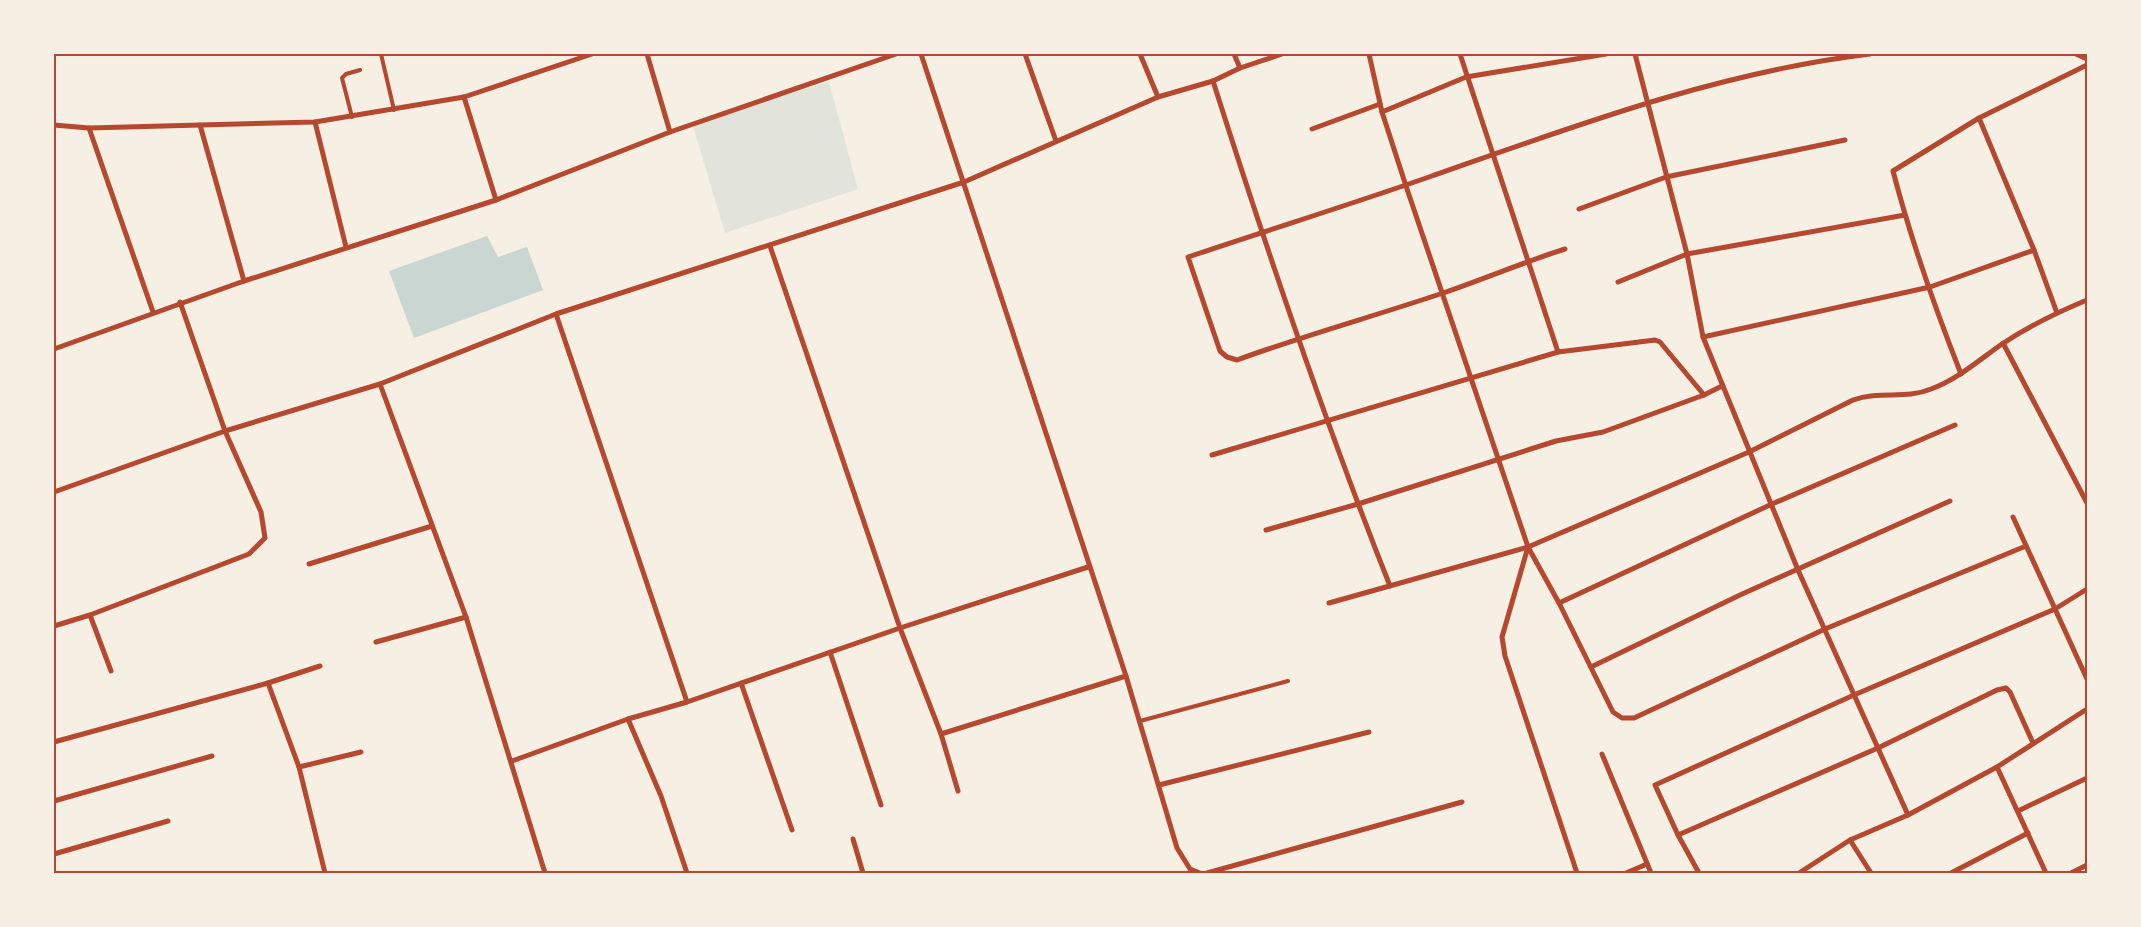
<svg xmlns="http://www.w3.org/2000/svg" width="2141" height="927" font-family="Karla,sans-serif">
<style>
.green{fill:#e2e4dc}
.water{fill:#c9d6d2}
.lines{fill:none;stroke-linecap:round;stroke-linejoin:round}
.service{stroke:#b5482f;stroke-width:4}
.minor{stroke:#b5482f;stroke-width:5}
.neatline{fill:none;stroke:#b5482f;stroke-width:2}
</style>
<rect width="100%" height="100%" fill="#f6efe4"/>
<polygon class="green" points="829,82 858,189 725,233 692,123"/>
<polygon class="water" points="487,236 498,257 527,247 543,290 414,338 389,271"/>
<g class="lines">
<g class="service">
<polyline points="381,54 394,110"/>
<polyline points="352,117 342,78 346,74 360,70"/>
<polyline points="1140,721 1288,681"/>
</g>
<g class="minor">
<polyline points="647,54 670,132"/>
<polyline points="921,54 1126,676 1177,848 1190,869 1200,873"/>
<polyline points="1025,54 1056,141"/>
<polyline points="1140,54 1158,97"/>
<polyline points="1234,54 1240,68"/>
<polyline points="1369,54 1382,112 1406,186 1528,547 1502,637 1505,656 1577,873"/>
<polyline points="1460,54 1558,352"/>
<polyline points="1635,54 1687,254 1703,337 1798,570 1908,815"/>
<polyline points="2076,54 2087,59"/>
<path d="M1213 81C1267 251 1324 420 1390 586"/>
<polyline points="464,97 496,200"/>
<polyline points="1382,112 1466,77 1606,54"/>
<polyline points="1979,118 2034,250 2057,313"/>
<polyline points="315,122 346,247"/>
<polyline points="54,125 89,128 315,122 464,97 592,54"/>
<polyline points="200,125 244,281"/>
<polyline points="89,128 153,312"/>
<polyline points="1312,129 1380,104"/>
<polyline points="1579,209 1666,177 1845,140"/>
<polyline points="770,246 900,628 941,734 958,791"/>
<path d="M1565 249C1524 262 1484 279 1443 293 1375 316 1305 335 1237 360L1227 357 1220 351 1188 257C1268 230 1349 205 1429 177 1572 127 1718 72 1870 54"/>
<polyline points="1618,282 1687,254 1905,215"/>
<polyline points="556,314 687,702"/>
<polyline points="1703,337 1930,287 2034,250"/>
<polyline points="2003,343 2087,503"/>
<polyline points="54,349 244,281 496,200 670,132 896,54"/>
<path d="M1961 374C1935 308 1911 240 1893 171L1979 118 2087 65"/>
<polyline points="380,384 466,617 545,873"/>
<polyline points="1212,455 1558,352 1655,340 1660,342 1704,395"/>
<polyline points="54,492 225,431 380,384 556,314 964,182 1158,97 1213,81 1240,68 1282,54"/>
<polyline points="2013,517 2087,679"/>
<polyline points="1266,530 1358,504 1556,441 1603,432 1704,395 1722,386"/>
<path d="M2026 546 1825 629 1634 718H1622L1613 712 1559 603 1528 547 1749 452 1853 400C1880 390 1905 400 1931 389 1958 379 1979 360 2002 344 2029 326 2058 312 2087 300"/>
<polyline points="309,564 432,526"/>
<polyline points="1329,603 1528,547"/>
<polyline points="1559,603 1772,504 1955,425"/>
<polyline points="90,615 111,671"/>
<polyline points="54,626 90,615 249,554 265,538 261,512 225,431 180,302"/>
<polyline points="376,642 466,617"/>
<polyline points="830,652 881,805"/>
<polyline points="320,666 268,683 299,767 325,873"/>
<polyline points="1591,667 1740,595 1950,501"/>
<polyline points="741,683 792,830"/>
<polyline points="628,719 661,796 687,873"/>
<polyline points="941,734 1126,676"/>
<polyline points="54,742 268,683"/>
<polyline points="1602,754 1651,873"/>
<polyline points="512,761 628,719 687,702 900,628 1088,567"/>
<polyline points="299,767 361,752"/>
<polyline points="1997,767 2046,873"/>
<polyline points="1159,785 1369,732"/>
<polyline points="54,801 212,756"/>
<polyline points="2018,811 2087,778"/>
<polyline points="1678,835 1878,748 1997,690 2006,688 2010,692 2033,743"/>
<polyline points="853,839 863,873"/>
<polyline points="1850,840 1871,873"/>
<polyline points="54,854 168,821"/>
<polyline points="1207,873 1462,802"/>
<polyline points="1626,873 1647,864"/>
<polyline points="1699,873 1678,835 1655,785 1854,695 2055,609 2087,589"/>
<polyline points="1799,873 1850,840 1908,815 1997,767 2087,709"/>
<polyline points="1951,873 2028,833"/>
<polyline points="2071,873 2087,865"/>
</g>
</g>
<rect width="2141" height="927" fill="none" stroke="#f6efe4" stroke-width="110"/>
<rect x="55" y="55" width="2031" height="817" class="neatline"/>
</svg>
